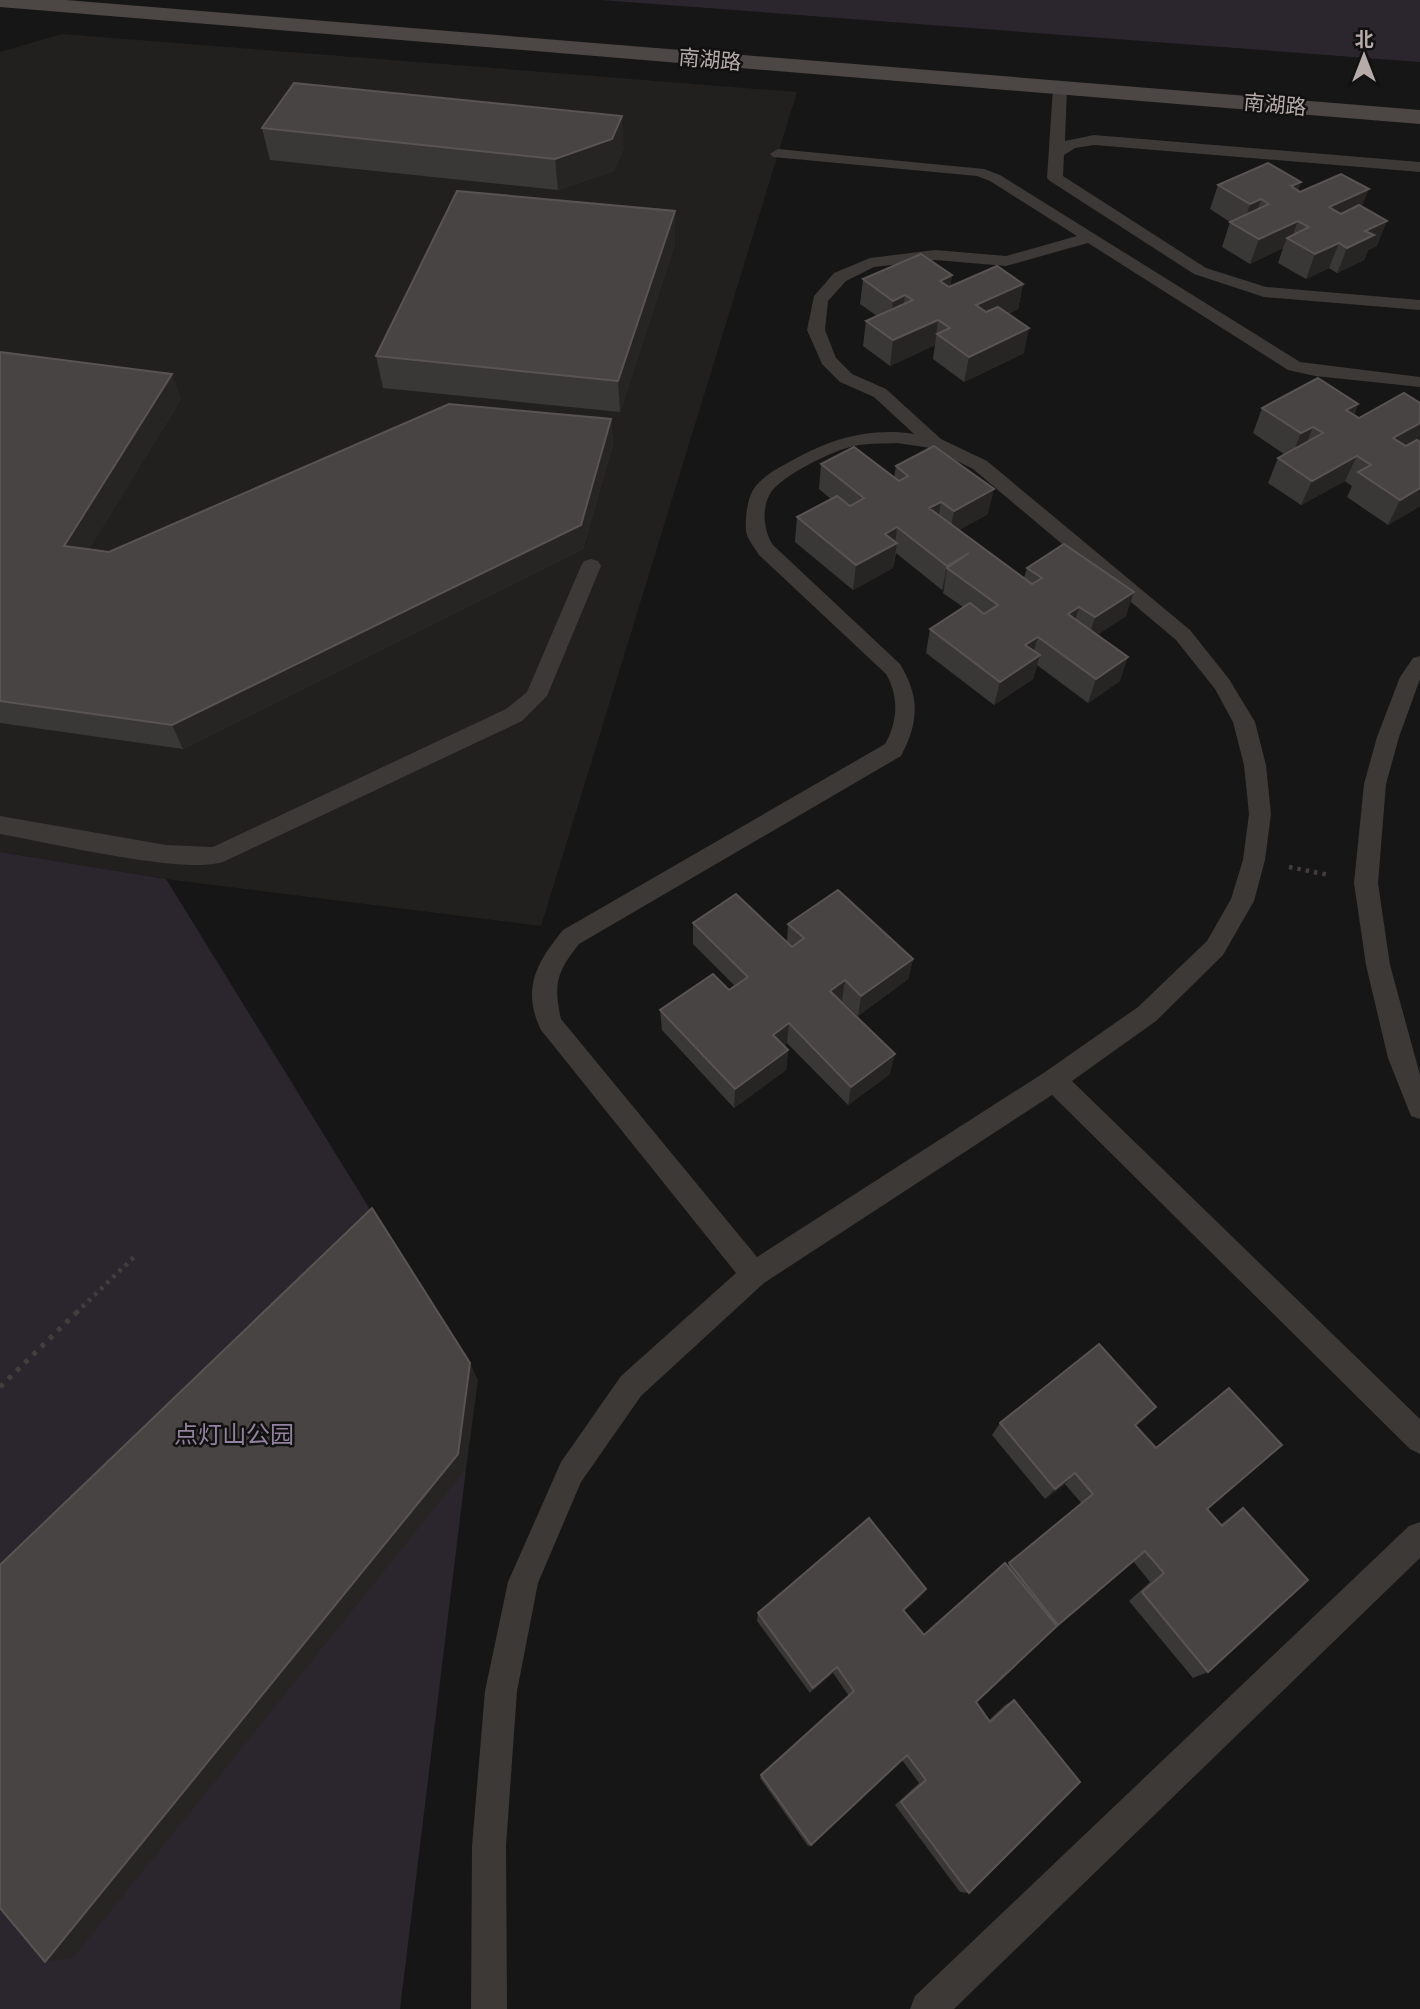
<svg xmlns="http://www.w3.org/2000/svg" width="1420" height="2009" font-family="Quicksand,'Noto Sans SC',sans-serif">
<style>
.built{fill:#21201f}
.green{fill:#2b262e}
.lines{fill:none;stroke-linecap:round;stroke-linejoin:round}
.path-far1{stroke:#433e3d;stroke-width:4.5;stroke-dasharray:3.5 5;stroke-linecap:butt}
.path{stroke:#433e3d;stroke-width:5;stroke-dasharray:4.5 7;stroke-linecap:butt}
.lane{fill:#3c3937;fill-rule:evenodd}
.secondary{fill:#4c4745;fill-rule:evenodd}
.wall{fill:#3a3837}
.shaded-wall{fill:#272524}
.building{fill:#484443;stroke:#595453;stroke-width:2}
.labels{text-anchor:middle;stroke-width:5;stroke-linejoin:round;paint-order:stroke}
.far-street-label{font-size:21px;fill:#b6aba9;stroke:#121111}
.park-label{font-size:24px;fill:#92819f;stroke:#121111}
</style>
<rect width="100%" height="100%" fill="#171616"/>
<polygon class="built" points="62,34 797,92 541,926 166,879 0,852 0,52"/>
<g class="green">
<polygon points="601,0 1420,0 1420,62"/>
<polygon points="0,852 166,879 382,1229 466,1469 400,2009 0,2009"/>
</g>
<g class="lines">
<g class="path-far1">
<polyline points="1289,867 1329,875"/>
<polyline points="76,1313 134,1257"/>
</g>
<polyline class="path" points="0,1387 78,1311"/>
<g class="lane">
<polygon points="1060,84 1067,88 1065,141 1094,135 1420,162 1420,172 1094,145 1075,148 1064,155 1063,176 1206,268 1266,287 1420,300 1420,310 1264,297 1194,274 1050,181 1047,178 1053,88"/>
<path d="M778 149 984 169 1000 175 1300 362 1420 377V387L1315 376 1288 370 1088 243 1006 266 935 260 874 267 846 281 828 301 825 330 836 358 852 374 886 389 941 439 987 461 1190 630 1229 679 1255 722 1266 765 1271 814 1265 860 1254 901 1223 955 1156 1021 1072 1081 1420 1419V1454L1410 1449 1052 1095 764 1283 641 1396 581 1482 538 1583 517 1691 506 1846 507 2009H471L472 1846 485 1691 508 1582 561 1462 621 1376 736 1273 541 1030C521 989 537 962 563 930L885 744C898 722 899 696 886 674L759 555C755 548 747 539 746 531 745 519 747 500 753 490 762 476 778 468 791 461 830 439 869 427 914 434L874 397 840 382 822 364 807 330 814 296 834 273 870 258 935 250 1006 256 1077 236 990 181 977 176 773 157 770 154ZM897 443 931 448 973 469 1176 640 1215 689 1233 722 1244 765 1249 814 1243 860 1231 899 1207 941 1138 1007 1045 1072 757 1257 561 1019C553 983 557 972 579 944L901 756C919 722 920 697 900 664L773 545C764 532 761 509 770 494 780 476 834 450 854 446 867 443 883 444 897 443Z"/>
<path d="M591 559 598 561 601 566 547 696 522 721 223 862C184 875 47 842 0 834V816L166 845 213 847 506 709 527 692 581 566 584 561Z"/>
<polygon points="1420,656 1420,679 1399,737 1386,784 1378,883 1390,965 1420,1075 1420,1119 1411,1116 1388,1058 1366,965 1354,883 1364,784 1377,737 1400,677 1413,658"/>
<polygon points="1420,1522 1420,1558 954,2009 910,2009 915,1996 1409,1526"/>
</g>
<polygon class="secondary" points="0,0 66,0 1420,110 1420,124 0,7"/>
</g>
<g class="wall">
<polygon points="262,128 624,147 614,171 558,190 270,160"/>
<polygon points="1301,182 1298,191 1300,192 1362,207 1377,246 1368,250 1364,260 1337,273 1329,268 1306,279 1278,263 1283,248 1250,264 1222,247 1230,222 1210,209 1218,185"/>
<polygon points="675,211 675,243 620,412 383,388 376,356"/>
<polygon points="952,275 950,287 1023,284 1018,309 1008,314 1024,353 964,382 933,359 935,345 890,366 863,346 866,321 877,316 860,304 863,279"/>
<polygon points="0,352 181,399 89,549 109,552 611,419 613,444 583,549 183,749 0,723"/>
<polygon points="1420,403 1420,506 1388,525 1347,497 1352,486 1345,481 1301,505 1268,483 1278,458 1284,454 1253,433 1262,408 1358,404 1354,415 1359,418"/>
<polygon points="821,464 894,477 896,466 988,514 959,530 1024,578 1027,568 1126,616 1097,635 1120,681 1088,703 1037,665 1033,679 994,705 926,653 930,629 963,607 943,593 944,589 942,590 896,553 893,568 853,590 795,542 797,517 831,499 819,489"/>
<polygon points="693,923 787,942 788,924 913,959 908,979 858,1016 842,1001 840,1002 890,1074 848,1105 787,1043 784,1046 788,1050 786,1070 734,1108 662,1030 660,1010 729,990 735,986 693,944"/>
<polygon points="1156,1407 1136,1426 1207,1509 1221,1524 1243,1508 1208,1672 1193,1678 1129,1601 1150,1582 1133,1561 1057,1625 976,1702 989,1720 1005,1705 1014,1700 969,1893 960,1892 895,1805 919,1783 902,1760 811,1845 808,1846 760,1778 761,1775 849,1696 833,1673 810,1693 757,1621 758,1613 926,1589 920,1597 904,1611 924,1635 1082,1504 1065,1484 1045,1499 992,1435 1000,1423"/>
</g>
<g class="shaded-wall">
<polygon points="622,116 624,147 614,171 558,190 555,159"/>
<polygon points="1301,182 1292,207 1291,186"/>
<polygon points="1369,189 1359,214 1320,232 1329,207"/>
<polygon points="1261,199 1253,224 1242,229 1250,204"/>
<polygon points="675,211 675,243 620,412 618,381"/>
<polygon points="1298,221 1291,240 1287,238 1283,248 1250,264 1259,239"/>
<polygon points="1387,221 1377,246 1368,250 1364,260 1337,273 1347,248 1365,231"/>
<polygon points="1339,243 1329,268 1306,279 1315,254"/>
<polygon points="952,275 948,300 940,281"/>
<polygon points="1023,284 1018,309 972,330 976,305"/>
<polygon points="905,295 902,320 890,326 893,301"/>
<polygon points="938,320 935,345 890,366 893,340"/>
<polygon points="1029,328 1024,353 964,382 969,357"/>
<polygon points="172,374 181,399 76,571 64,546"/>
<polygon points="1358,404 1347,429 1346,410"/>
<polygon points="611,419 613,444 583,549 183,749 172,725"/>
<polygon points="1420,423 1420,441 1381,463 1393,438"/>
<polygon points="1313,427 1303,452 1291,458 1301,433"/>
<polygon points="1357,456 1345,481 1301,505 1312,481"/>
<polygon points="1420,488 1420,506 1388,525 1400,500"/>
<polygon points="994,489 988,514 949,536 954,511"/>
<polygon points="941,502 937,526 929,508"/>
<polygon points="897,527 895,545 897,543 893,568 853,590 856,565 885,534"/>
<polygon points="969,553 947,568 944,589 942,590 947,566"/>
<polygon points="1134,592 1126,616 1087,642 1095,617"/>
<polygon points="1079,607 1072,631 1068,614"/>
<polygon points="1038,637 1031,661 1040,655 1033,679 994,705 1000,682 1025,645"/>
<polygon points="1128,657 1120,681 1088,703 1096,679"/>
<polygon points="913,959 908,979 858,1016 861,996"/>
<polygon points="845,980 842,1001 827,1012 830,991"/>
<polygon points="789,1023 787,1043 772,1055 773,1035"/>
<polygon points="788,1050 786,1070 734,1108 735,1089"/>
<polygon points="895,1054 890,1074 848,1105 851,1087"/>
<polygon points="470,1363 478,1380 466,1469 73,1958 45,1962"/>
<polygon points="1156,1407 1144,1420 1124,1437 1135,1425"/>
<polygon points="1075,1473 1065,1484 1045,1499 1055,1489"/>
<polygon points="926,1589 920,1597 898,1617 903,1610"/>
<polygon points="837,1667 833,1673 810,1693 813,1688"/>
</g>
<g class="building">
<polygon points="294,83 622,116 612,139 555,159 262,128"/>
<polygon points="1268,163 1301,182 1291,186 1300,192 1341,174 1369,189 1329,207 1341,214 1359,205 1387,221 1365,231 1374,235 1347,248 1339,243 1315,254 1287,238 1309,227 1298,221 1259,239 1230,222 1269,204 1261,199 1250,204 1218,185"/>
<polygon points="457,191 675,211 618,381 376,356"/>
<polygon points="921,254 952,275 940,281 949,287 997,266 1023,284 976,305 986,312 998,307 1029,328 969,357 937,334 950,328 938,320 893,340 866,321 913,300 905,295 893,301 863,279"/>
<polygon points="0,352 172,374 64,546 109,552 449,404 611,419 581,525 172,725 0,701"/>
<polygon points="1318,378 1358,404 1346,410 1359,418 1404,393 1420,403 1420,423 1393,438 1406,446 1417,440 1420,442 1420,488 1400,500 1358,472 1371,465 1357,456 1312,481 1278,458 1323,433 1313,427 1301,433 1262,408"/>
<polygon points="934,446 994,489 954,511 941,502 929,508 1032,584 1042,578 1027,568 1064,544 1134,592 1095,617 1079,607 1068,614 1128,657 1096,679 1038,637 1025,645 1040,655 1000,682 930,629 970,603 984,614 998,605 947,568 969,553 947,566 897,527 885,534 897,543 856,565 797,517 837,496 850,506 864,498 821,464 854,447 899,481 908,476 896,466"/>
<polygon points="838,890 913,959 861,996 845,980 830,991 895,1054 851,1087 789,1023 773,1035 788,1050 735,1089 660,1010 713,974 729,990 748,977 693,923 736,894 792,947 804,938 788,924"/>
<polygon points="372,1208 470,1363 458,1454 45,1962 0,1908 0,1565"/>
<polygon points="1099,1344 1156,1407 1135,1425 1156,1448 1229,1388 1282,1445 1207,1509 1222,1526 1243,1508 1308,1580 1208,1672 1142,1592 1164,1573 1145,1551 1058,1625 1009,1563 1093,1494 1075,1473 1055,1489 1000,1423"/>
<polygon points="869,1518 926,1589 903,1610 924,1635 1005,1563 1057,1626 976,1702 990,1722 1014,1700 1080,1782 969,1893 901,1802 926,1780 907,1755 811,1845 761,1775 854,1691 837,1667 813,1688 758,1613"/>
</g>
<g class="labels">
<g class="far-street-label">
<text transform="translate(710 60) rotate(5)" y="7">南湖路</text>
<text transform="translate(1275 105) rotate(5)" y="7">南湖路</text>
</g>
<g class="park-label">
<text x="234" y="1443">点灯山公园</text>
</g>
</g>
<g transform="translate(1364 56)" stroke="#121111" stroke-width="5" paint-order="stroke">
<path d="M0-5L12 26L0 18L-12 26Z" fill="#b6aba9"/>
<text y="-10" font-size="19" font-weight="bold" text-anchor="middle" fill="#b6aba9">北</text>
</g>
</svg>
